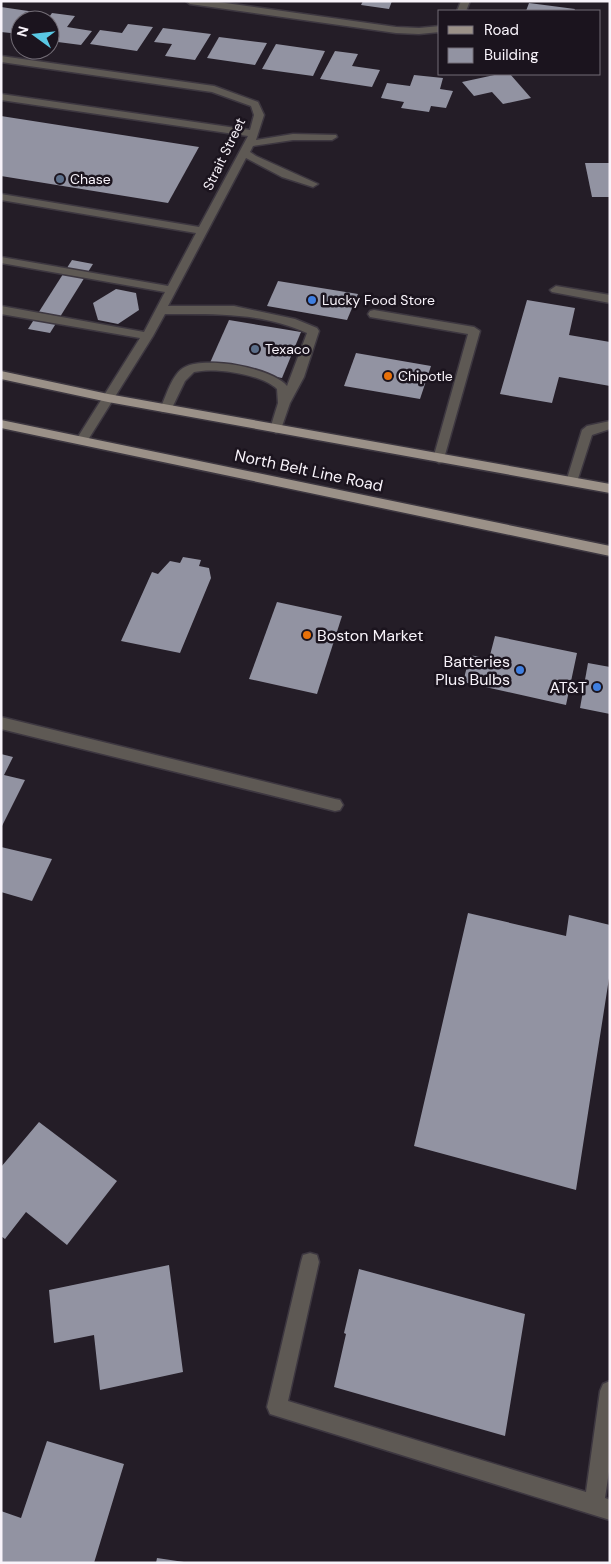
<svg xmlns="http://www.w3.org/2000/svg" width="611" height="1564" font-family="'DM Sans',sans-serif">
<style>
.building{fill:#9293a2}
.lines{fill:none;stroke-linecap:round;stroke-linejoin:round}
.minor-casing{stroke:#3d3740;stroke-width:3}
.major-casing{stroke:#3d3740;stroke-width:3}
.minor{fill:#5e5954;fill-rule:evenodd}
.major{fill:#9b9188;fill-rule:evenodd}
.service-dot{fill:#5c6f8a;stroke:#1b141e;stroke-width:2}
.shop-dot{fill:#3f7fe0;stroke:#1b141e;stroke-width:2}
.food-dot{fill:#e8710a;stroke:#1b141e;stroke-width:2}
.labels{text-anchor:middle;stroke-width:5;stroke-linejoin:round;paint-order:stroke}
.far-street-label{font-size:14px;fill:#f8f3fa;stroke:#1b141e}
.far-poi-label{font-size:14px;fill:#f8f3fa;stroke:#1b141e;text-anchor:start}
.street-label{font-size:16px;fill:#f8f3fa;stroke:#1b141e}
.poi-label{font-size:16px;fill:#f8f3fa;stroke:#1b141e;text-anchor:end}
</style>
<rect width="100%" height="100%" fill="#241d27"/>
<g class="building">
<polygon points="363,1 392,1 389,9 361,5"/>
<polygon points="529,3 575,9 574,11 526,11"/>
<polygon points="1,7 42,13 37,20 20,20 20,34 1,32"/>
<polygon points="52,13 75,16 67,27 92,31 81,45 50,41 50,20 47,20"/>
<polygon points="128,24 153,27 137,51 90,44 100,30 122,33"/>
<polygon points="163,28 211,34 195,60 165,56 172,44 154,42"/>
<polygon points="219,37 267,43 255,65 207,58"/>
<polygon points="276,44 325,51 313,76 262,69"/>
<polygon points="335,51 358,54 352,66 380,70 372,87 320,79"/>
<polygon points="499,74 510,74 531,98 503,104 492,92 474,96 462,82"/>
<polygon points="414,75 443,78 440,89 453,91 446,108 431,106 429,112 401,108 404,102 381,98 387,83 410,86"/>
<polygon points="1,116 199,147 168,203 1,176"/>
<polygon points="585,163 610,163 610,197 592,197"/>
<polygon points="72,260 93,264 50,333 28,329"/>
<polygon points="278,281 358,294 347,320 267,306"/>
<polygon points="116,289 136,293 139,310 118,324 98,320 93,303"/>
<polygon points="527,300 575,308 569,335 610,342 610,386 559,377 552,403 500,394"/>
<polygon points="229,320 301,332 282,378 209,365"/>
<polygon points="356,353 431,366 420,399 344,386"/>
<polygon points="183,557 201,560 199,566 209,568 211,578 180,653 121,641 152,572 158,574 170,561 180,563"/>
<polygon points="277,602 342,616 317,694 249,679"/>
<polygon points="495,636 577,653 566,705 463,682 470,655 489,659"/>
<polygon points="588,663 610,667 610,714 580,708"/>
<polygon points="1,754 13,757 4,775 25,780 1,828"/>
<polygon points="1,847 52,859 32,901 1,892"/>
<polygon points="468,913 566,936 569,915 610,925 610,972 576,1190 414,1146"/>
<polygon points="39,1122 117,1181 67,1245 26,1212 5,1239 1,1236 1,1167"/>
<polygon points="169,1265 183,1372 100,1390 94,1335 54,1343 49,1290"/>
<polygon points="359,1269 525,1314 505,1436 334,1387 346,1334 344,1333"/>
<polygon points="47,1441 124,1464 94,1563 1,1563 1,1511 21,1518"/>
<polygon points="157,1558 184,1562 184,1563 156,1563"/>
</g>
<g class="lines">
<defs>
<g id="minor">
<polygon points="186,1 211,1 396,27 419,28 440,26 440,32 419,34 396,33 190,4"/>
<polygon points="461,1 470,1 466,11 457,11"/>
<path d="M1 56 214 86 258 102 264 115 256 140 293 134 336 135 337 137 332 140H293L253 146 250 152 256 156 318 184 313 187 282 177 246 158 168 306H234L295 319 317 328 319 331 304 377 290 403 280 432 276 433 270 429 278 403 277 389C261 374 215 367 194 372L185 381 170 412H162L160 409C166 397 172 373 185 367 206 356 273 368 287 386L307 333C261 312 213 314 165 314L153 336 86 443 82 444 76 440 140 338 1 314V306L144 332 165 292 1 263V257L168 286 196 233 1 200V194L199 227 248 136 1 100V94L250 130 254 115 251 106 212 92 1 62Z"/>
<polygon points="556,286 610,295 610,303 552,292 550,290"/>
<polygon points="374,310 474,327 480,331 443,462 439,463 433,459 468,334 370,317 368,314 370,311"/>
<polygon points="610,421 610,429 592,435 576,485 568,485 566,482 582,430 587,426"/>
<polygon points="1,717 335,799 340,800 343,805 340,810 335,811 1,729"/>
<polygon points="310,1253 317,1255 319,1262 288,1401 586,1492 600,1391 603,1384 610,1381 610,1465 605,1498 610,1500 610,1520 270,1414 267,1407 301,1262 303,1255"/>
</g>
<g id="major">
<polygon points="1,371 108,394 610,484 610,493 108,402 1,379"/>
<polygon points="1,420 610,546 610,556 1,428"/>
</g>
</defs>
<use href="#minor" class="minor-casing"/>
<use href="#major" class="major-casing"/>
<use href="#minor" class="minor"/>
<use href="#major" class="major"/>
</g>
<g class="service-dot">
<circle cx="60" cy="179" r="5"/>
<circle cx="255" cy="349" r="5"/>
</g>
<g class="shop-dot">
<circle cx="312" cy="300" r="5"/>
<circle cx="520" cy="670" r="5"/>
<circle cx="597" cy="687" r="5"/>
</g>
<g class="food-dot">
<circle cx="388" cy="376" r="5"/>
<circle cx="307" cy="635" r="5"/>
</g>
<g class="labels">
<g class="far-street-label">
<text transform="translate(224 154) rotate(-64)" y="5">Strait Street</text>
</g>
<g class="far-poi-label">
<text x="70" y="184">Chase</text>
<text x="322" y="305">Lucky Food Store</text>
<text x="265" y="354">Texaco</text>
<text x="398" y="381">Chipotle</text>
</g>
<g class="street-label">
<text transform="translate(309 470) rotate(12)" y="6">North Belt Line Road</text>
</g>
<g class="poi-label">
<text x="317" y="641" text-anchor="start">Boston Market</text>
<text x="510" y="667">Batteries<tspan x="510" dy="18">Plus Bulbs</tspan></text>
<text x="587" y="693">AT&amp;T</text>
</g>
</g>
<rect width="611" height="1564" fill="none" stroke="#f8f3fa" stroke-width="5"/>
<rect x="438" y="10" width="162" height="65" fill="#1b141e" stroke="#736d76"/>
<rect x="448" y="26" width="25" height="8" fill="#9b9188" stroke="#736d76"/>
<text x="484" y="35" font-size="15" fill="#f8f3fa">Road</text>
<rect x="448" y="48" width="25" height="15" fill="#9293a2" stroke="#736d76"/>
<text x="484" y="60" font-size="15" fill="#f8f3fa">Building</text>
<g transform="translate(35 35) rotate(285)"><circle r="24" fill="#1b141e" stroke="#736d76"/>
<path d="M0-4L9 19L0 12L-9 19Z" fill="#59c8e4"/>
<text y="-8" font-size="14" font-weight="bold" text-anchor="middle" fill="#f8f3fa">N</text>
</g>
</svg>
